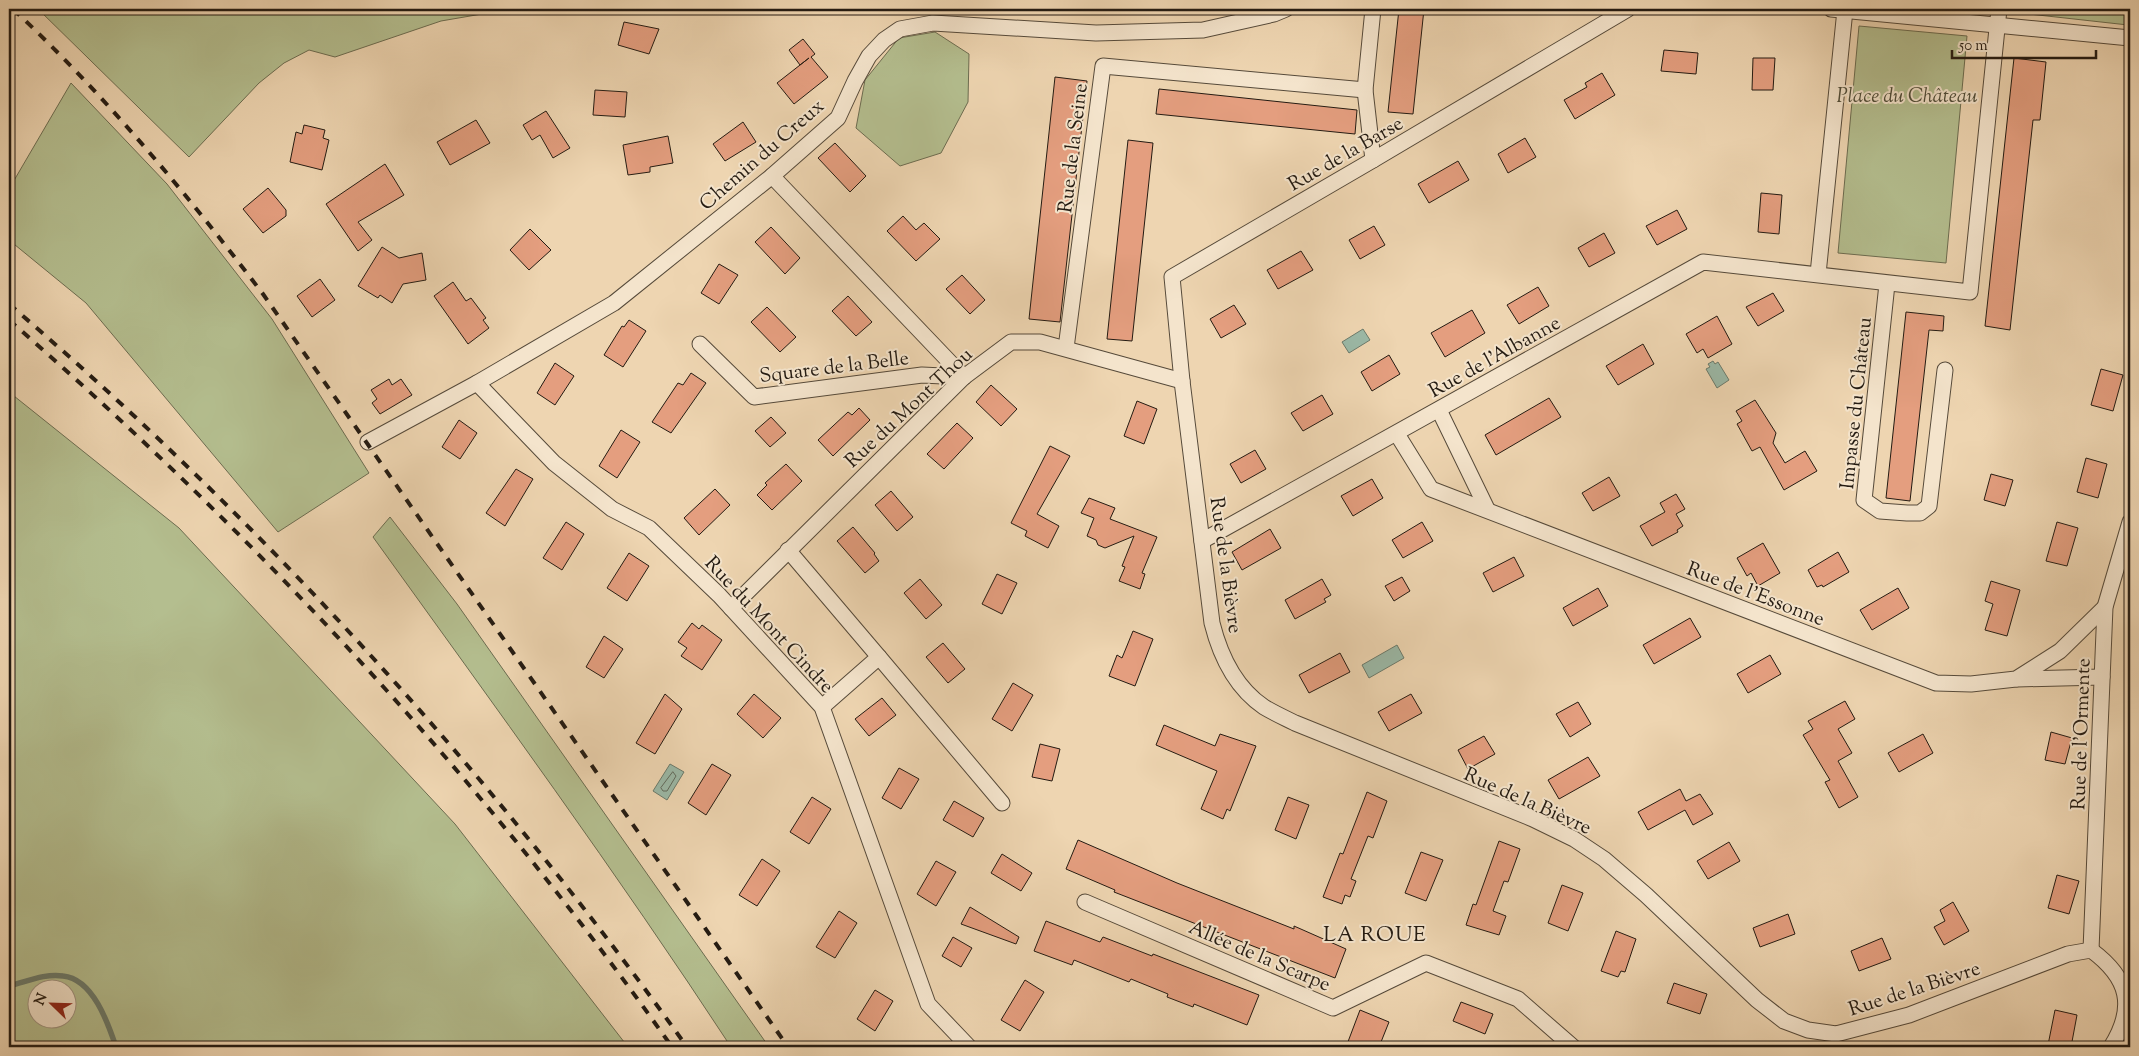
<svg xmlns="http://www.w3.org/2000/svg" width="2139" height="1056" font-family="'Sorts Mill Goudy',serif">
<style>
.green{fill:#b4be8f;stroke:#6c6c50;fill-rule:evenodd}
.water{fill:#9bb9a7;stroke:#6b7a6b}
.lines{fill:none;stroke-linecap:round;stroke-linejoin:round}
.shore{stroke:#606a5c;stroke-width:1}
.stream{stroke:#6b7a6b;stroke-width:5.5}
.building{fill:#e49e7f;stroke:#241b12}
.street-casing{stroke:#564a3a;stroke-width:17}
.street{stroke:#f4e4cc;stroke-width:15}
.rail{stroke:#241b12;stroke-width:4;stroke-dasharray:9 9;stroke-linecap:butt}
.labels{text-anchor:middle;stroke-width:4;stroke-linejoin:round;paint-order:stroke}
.park-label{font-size:20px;font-style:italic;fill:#4f4c38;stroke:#f4e4cc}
.street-label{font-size:20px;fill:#241b12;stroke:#f4e4cc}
.neighbourhood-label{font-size:21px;letter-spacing:1px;fill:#241b12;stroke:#f4e4cc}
</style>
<rect width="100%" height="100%" fill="#eed5b1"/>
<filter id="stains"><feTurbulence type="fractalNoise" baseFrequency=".004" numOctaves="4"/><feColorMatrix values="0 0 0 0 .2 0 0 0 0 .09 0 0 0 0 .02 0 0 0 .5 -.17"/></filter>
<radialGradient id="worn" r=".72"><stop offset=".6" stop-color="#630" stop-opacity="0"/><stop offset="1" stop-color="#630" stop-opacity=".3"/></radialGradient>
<g class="green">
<polygon points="38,9 511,9 441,21 335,57 309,50 284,63 259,83 189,157"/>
<polygon points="2012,9 2130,9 2128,25 2011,12"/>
<polygon points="1859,26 1967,36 1946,263 1838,253"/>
<polygon points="935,32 969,54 968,102 941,153 900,166 856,128 865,80 899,38"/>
<polygon points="71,83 167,184 272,319 369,473 278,532 86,303 9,240 9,189"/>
<path d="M9 392 179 528 455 824 628 1047H9ZM68 988V1018H38V988Z"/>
<path d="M390 517 457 604 769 1047H731C617 873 494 705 373 537Z"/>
</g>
<g class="water">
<polygon points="1363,329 1370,340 1349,353 1342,342"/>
<polygon points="1713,361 1715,364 1718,362 1729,380 1717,388 1706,369 1710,367 1708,364"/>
<polygon points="1397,645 1404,658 1369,678 1362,665"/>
<polygon points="670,764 684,772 667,800 653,791"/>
</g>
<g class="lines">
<polygon class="shore" points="673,772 676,776 667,791 663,791 661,788"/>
<path class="stream" d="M9 986C26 982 45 973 63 976 93 979 108 1023 116 1047"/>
</g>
<g class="building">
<polygon points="1399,9 1424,9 1413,114 1388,112"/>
<polygon points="624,22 659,29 649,54 618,45"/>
<polygon points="803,39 815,54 811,57 828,77 794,104 777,83 809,58 800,65 789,50"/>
<polygon points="1664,50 1698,53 1696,74 1661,71"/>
<polygon points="1753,58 1775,58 1773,90 1752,90"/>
<polygon points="2014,58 2046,62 2040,120 2033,120 2010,330 1985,326"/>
<polygon points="1602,73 1615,95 1575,119 1564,100 1587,87 1585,83"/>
<polygon points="1055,77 1087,81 1060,322 1029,319"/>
<polygon points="1159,89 1357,110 1355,134 1156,114"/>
<polygon points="595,90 627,92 625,117 593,115"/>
<polygon points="546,111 570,148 553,158 540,135 532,140 523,125"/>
<polygon points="476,120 490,143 450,165 437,142"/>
<polygon points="743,122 756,142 725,161 713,144"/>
<polygon points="304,125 325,130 323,138 329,140 322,170 290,162 296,132 302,134"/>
<polygon points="668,136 673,163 650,167 650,172 628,175 623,145"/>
<polygon points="1525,138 1536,157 1508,173 1498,154"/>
<polygon points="1128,140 1153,143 1132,341 1107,339"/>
<polygon points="835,143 866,176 850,192 818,158"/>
<polygon points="1458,161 1469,180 1429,203 1418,184"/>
<polygon points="385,164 404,195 358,222 372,240 358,251 326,204"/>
<polygon points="268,188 286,210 286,216 263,233 243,209"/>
<polygon points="1761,193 1782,195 1779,234 1758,232"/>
<polygon points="1677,210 1687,229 1657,245 1646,226"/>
<polygon points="903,216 916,230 924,223 940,239 916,261 887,231"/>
<polygon points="1374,226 1385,245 1360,259 1349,240"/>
<polygon points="771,227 800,258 785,274 755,242"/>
<polygon points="530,229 551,250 529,270 510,250"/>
<polygon points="1604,233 1615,253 1589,267 1578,248"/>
<polygon points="382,247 399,258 422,253 426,280 403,284 392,303 380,295 378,298 358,286"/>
<polygon points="1301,251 1313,270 1278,289 1267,270"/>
<polygon points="719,264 738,275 719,304 701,293"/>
<polygon points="962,275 985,300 970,314 946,289"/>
<polygon points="320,279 335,300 312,317 297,296"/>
<polygon points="453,282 466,301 471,298 486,318 483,320 489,328 468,344 434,296"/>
<polygon points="1538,287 1549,306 1519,324 1507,305"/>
<polygon points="1773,293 1784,311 1758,326 1746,307"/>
<polygon points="848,296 872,322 856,336 832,311"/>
<polygon points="1234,305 1246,324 1221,338 1210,319"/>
<polygon points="767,307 796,337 780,352 751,322"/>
<polygon points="1472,310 1485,333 1445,357 1431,333"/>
<polygon points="1906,312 1944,316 1943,331 1929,330 1910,501 1886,498"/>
<polygon points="1717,316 1732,344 1708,358 1703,349 1697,353 1686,334"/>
<polygon points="629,320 646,331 623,367 604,355 622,326 624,327"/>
<polygon points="1643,344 1654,364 1618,385 1606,366"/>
<polygon points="1389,355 1400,374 1372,391 1361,372"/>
<polygon points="555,363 574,376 555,405 537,393"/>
<polygon points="2101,369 2123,375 2113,411 2091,405"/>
<polygon points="691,373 706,383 671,433 652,422 678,383 683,385"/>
<polygon points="389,379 392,385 401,379 412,395 380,414 372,403 377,399 371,390"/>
<polygon points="991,385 1017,409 1001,426 976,402"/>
<polygon points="1322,395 1333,414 1303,431 1291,413"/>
<polygon points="1549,398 1561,417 1496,455 1485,435"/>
<polygon points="1755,400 1776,433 1773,443 1785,463 1805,451 1817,471 1784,490 1760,447 1752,451 1737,424 1742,421 1736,411"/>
<polygon points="1137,401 1157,409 1144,444 1124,436"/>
<polygon points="859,408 870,420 833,456 818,440 848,412 852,415"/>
<polygon points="771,417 786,433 770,447 755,431"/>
<polygon points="459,420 477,433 460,459 442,447"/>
<polygon points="957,423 973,438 944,469 927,454"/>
<polygon points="621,430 640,442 617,478 599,466"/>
<polygon points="1050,446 1070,456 1037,514 1059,526 1048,548 1025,536 1027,531 1011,523"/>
<polygon points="1255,450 1266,469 1241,483 1230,464"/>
<polygon points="2086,458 2107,464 2098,498 2077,492"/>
<polygon points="786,464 802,481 772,510 757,495 767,485 765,483"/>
<polygon points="516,469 533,479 505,526 486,513"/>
<polygon points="1991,474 2013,480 2005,506 1984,500"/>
<polygon points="1609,477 1620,496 1593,511 1582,493"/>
<polygon points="1372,479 1383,498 1353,516 1341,496"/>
<polygon points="715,489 730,505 699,535 684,518"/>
<polygon points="891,491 913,517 897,531 875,505"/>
<polygon points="1676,494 1685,509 1676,514 1683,526 1677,530 1678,532 1652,546 1640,526 1665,512 1660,503"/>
<polygon points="1089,498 1115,508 1110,519 1157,537 1142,573 1145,574 1140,589 1119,581 1125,567 1122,566 1134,536 1105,548 1098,545 1096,540 1087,536 1094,518 1081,513"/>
<polygon points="566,522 584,534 562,570 543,558"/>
<polygon points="1422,522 1433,541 1403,558 1392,540"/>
<polygon points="2057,522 2078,528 2067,566 2046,561"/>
<polygon points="853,527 875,553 874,554 879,561 865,573 837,541"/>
<polygon points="1270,529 1281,548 1242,570 1232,552"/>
<polygon points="1763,543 1780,573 1758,586 1751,573 1747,576 1737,558"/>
<polygon points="1838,552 1849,572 1823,587 1822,585 1817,587 1808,570"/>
<polygon points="629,553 649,566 627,601 607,588"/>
<polygon points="1514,557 1524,576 1493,592 1483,573"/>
<polygon points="997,574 1017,583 1002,614 982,604"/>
<polygon points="1402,577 1410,591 1394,601 1385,586"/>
<polygon points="920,579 942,605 926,619 904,593"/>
<polygon points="1322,579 1331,595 1324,599 1326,602 1295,619 1285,600"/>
<polygon points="1991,581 2020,590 2007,636 1985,630 1993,604 1985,601"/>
<polygon points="1598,588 1608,606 1573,626 1563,608"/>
<polygon points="1898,588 1909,608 1872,630 1860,610"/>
<polygon points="1690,618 1701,637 1654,664 1643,645"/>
<polygon points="692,623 699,629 702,625 722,640 702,670 681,656 687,648 678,642"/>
<polygon points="1133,631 1153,639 1135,686 1109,676 1117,655 1122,658"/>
<polygon points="604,636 623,649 604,678 586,667"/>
<polygon points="943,643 965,669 948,683 926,657"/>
<polygon points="1340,653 1350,672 1309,693 1299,675"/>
<polygon points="1770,655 1781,674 1748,693 1737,674"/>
<polygon points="1013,683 1033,695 1012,731 992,719"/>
<polygon points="665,694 682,709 655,754 636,743"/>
<polygon points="754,694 781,718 763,738 737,714"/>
<polygon points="1411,694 1422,713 1389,731 1378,712"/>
<polygon points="882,698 896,715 869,736 855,719"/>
<polygon points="1845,701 1855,719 1838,729 1852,753 1838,761 1858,797 1839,808 1825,782 1830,780 1803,735 1813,729 1808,721"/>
<polygon points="1578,702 1591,724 1570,737 1556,714"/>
<polygon points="1164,725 1215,746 1220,734 1256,746 1230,811 1227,809 1223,819 1201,809 1217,771 1156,745"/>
<polygon points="2051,732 2072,738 2065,764 2045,760"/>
<polygon points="1923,734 1933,753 1899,772 1888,753"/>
<polygon points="1484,736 1495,754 1468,769 1458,750"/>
<polygon points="1040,744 1060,749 1052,781 1032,777"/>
<polygon points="1588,757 1600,776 1559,799 1548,780"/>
<polygon points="712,764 731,775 706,815 688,803"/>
<polygon points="899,768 919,779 901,809 882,798"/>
<polygon points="1680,789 1686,801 1700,794 1713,814 1693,825 1685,810 1648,830 1638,812"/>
<polygon points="1367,792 1387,801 1373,838 1368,836 1351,879 1356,881 1350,897 1345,895 1342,904 1323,897 1340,853 1343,854"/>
<polygon points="812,797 831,809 809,844 790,832"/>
<polygon points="1288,797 1309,805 1296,839 1275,830"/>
<polygon points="954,801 984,818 973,837 943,820"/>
<polygon points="1078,840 1177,883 1294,929 1294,926 1346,949 1335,978 1114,892 1115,890 1066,869"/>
<polygon points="1499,841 1520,849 1508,882 1504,881 1493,911 1506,916 1499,935 1466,925 1473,904 1476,905"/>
<polygon points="1729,842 1740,861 1708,879 1697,861"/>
<polygon points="1421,852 1443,860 1426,901 1405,893"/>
<polygon points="1002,854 1032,873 1021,891 991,873"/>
<polygon points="762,859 780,871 757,906 739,895"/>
<polygon points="936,861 956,872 936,906 917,894"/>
<polygon points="2057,875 2079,881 2069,914 2048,908"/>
<polygon points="1562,885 1583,893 1568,931 1548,923"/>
<polygon points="1953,902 1969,931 1944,945 1934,927 1945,921 1940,910"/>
<polygon points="970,907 1019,937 1016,944 961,924"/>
<polygon points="839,911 857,923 835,958 816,947"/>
<polygon points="1788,914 1795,934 1760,947 1753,928"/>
<polygon points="1046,921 1100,942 1103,937 1152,956 1153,954 1259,995 1247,1025 1194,1004 1193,1007 1167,997 1168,994 1131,979 1129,982 1074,960 1072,965 1034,951"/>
<polygon points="1616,931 1636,939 1625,972 1621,971 1618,977 1601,971"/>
<polygon points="953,937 972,948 961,967 942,956"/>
<polygon points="1882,938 1891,959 1859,971 1851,951"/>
<polygon points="1025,980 1044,992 1020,1031 1001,1020"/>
<polygon points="1674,983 1707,994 1700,1014 1667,1003"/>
<polygon points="875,990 893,1001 875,1031 857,1019"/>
<polygon points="1461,1002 1493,1014 1485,1034 1453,1021"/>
<polygon points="1360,1010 1389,1022 1379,1047 1346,1047"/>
<polygon points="2055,1010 2077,1015 2071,1047 2048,1045"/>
</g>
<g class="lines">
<defs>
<g id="street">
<path d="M1628 9 1373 160 1172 277 1182 381 1212 623C1220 655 1236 688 1264 707 1274 713 1285 718 1295 723L1533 819 1574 839 1604 859 1646 895 1757 1000 1784 1021 1808 1030 1836 1034 1909 1015 2068 954 2091 950C2129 978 2136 1007 2111 1047"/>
<polyline points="1831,9 2130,38"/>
<polyline points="1373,160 1365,90 1373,9"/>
<polyline points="772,176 964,377"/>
<polyline points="1818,274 1845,10"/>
<polyline points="1887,284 1864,500 1880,511 1907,513 1920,513 1929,506 1945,370"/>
<polyline points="700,344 754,397 922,375 964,377"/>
<polyline points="1066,348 1103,66 1365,90"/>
<polyline points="477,383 554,463 612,509 649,528 719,595 822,707 928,1004 969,1047"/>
<polyline points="1439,410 1487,509"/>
<polyline points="1397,434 1431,489 1936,683 1971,684 2016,679 2060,651 2105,607"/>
<polyline points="368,442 477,383 614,303 772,176 838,118 855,81 869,56 884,40 900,29 933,23 1096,33 1203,30 1274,14 1286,9"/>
<polyline points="1202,541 1703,262 1970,292 1999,9"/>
<polyline points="788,550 879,657 822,707"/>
<polyline points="731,608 964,377 1011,342 1040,342 1182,381"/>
<polyline points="879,657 1002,803"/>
<polyline points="2017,679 2102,677"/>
<polyline points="1085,902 1333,1008 1426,963 1518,999 1573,1047"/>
<polyline points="2091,950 2105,607 2130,522"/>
</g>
</defs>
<use href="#street" class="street-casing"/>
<use href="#street" class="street"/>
<g class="rail">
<path d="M13 9C106 96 186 193 263 294L788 1047"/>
<path d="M9 304C261 520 494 776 687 1047"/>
<path d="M9 320C256 535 483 779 672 1047"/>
</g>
</g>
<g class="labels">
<g class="park-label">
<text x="1907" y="102">Place du Château</text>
</g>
<g class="street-label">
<text transform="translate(1072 148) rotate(-83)" y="7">Rue de la Seine</text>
<text transform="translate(1345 153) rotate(-30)" y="7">Rue de la Barse</text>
<text transform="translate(761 154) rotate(-41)" y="7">Chemin du Creux</text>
<text transform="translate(1494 356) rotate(-29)" y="7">Rue de l'Albanne</text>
<text transform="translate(834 366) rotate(-7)" y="7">Square de la Belle</text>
<text transform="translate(1855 403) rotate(-84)" y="7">Impasse du Château</text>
<text transform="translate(908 407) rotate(-43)" y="7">Rue du Mont Thou</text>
<text transform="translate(1227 565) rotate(82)" y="7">Rue de la Bièvre</text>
<text transform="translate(1756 593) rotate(21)" y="7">Rue de l'Essonne</text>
<text transform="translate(770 624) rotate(47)" y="7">Rue du Mont Cindre</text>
<text transform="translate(2080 734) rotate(-88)" y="7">Rue de l'Ormente</text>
<text transform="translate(1528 800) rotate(24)" y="7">Rue de la Bièvre</text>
<text transform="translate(1260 955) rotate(23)" y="7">Allée de la Scarpe</text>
<text transform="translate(1914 988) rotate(-18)" y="7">Rue de la Bièvre</text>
</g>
<g class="neighbourhood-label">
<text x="1375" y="941">LA ROUE</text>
</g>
</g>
<rect width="2139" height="1056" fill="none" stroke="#eed5b1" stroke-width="30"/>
<rect x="10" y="10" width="2119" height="1036" fill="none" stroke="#241b12" stroke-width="2.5"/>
<rect x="15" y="15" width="2109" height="1026" fill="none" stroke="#241b12"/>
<g transform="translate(52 1004) rotate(293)"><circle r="24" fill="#f4e4cc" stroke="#a19482"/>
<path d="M0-4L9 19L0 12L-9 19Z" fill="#8f2418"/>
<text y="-8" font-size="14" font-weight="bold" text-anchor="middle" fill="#241b12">N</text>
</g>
<path d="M1952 50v8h144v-8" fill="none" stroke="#241b12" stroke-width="2.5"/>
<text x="1959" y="50" font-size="15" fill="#241b12" stroke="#f4e4cc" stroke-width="4" paint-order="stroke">50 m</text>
<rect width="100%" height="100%" filter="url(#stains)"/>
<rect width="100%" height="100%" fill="url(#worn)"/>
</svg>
